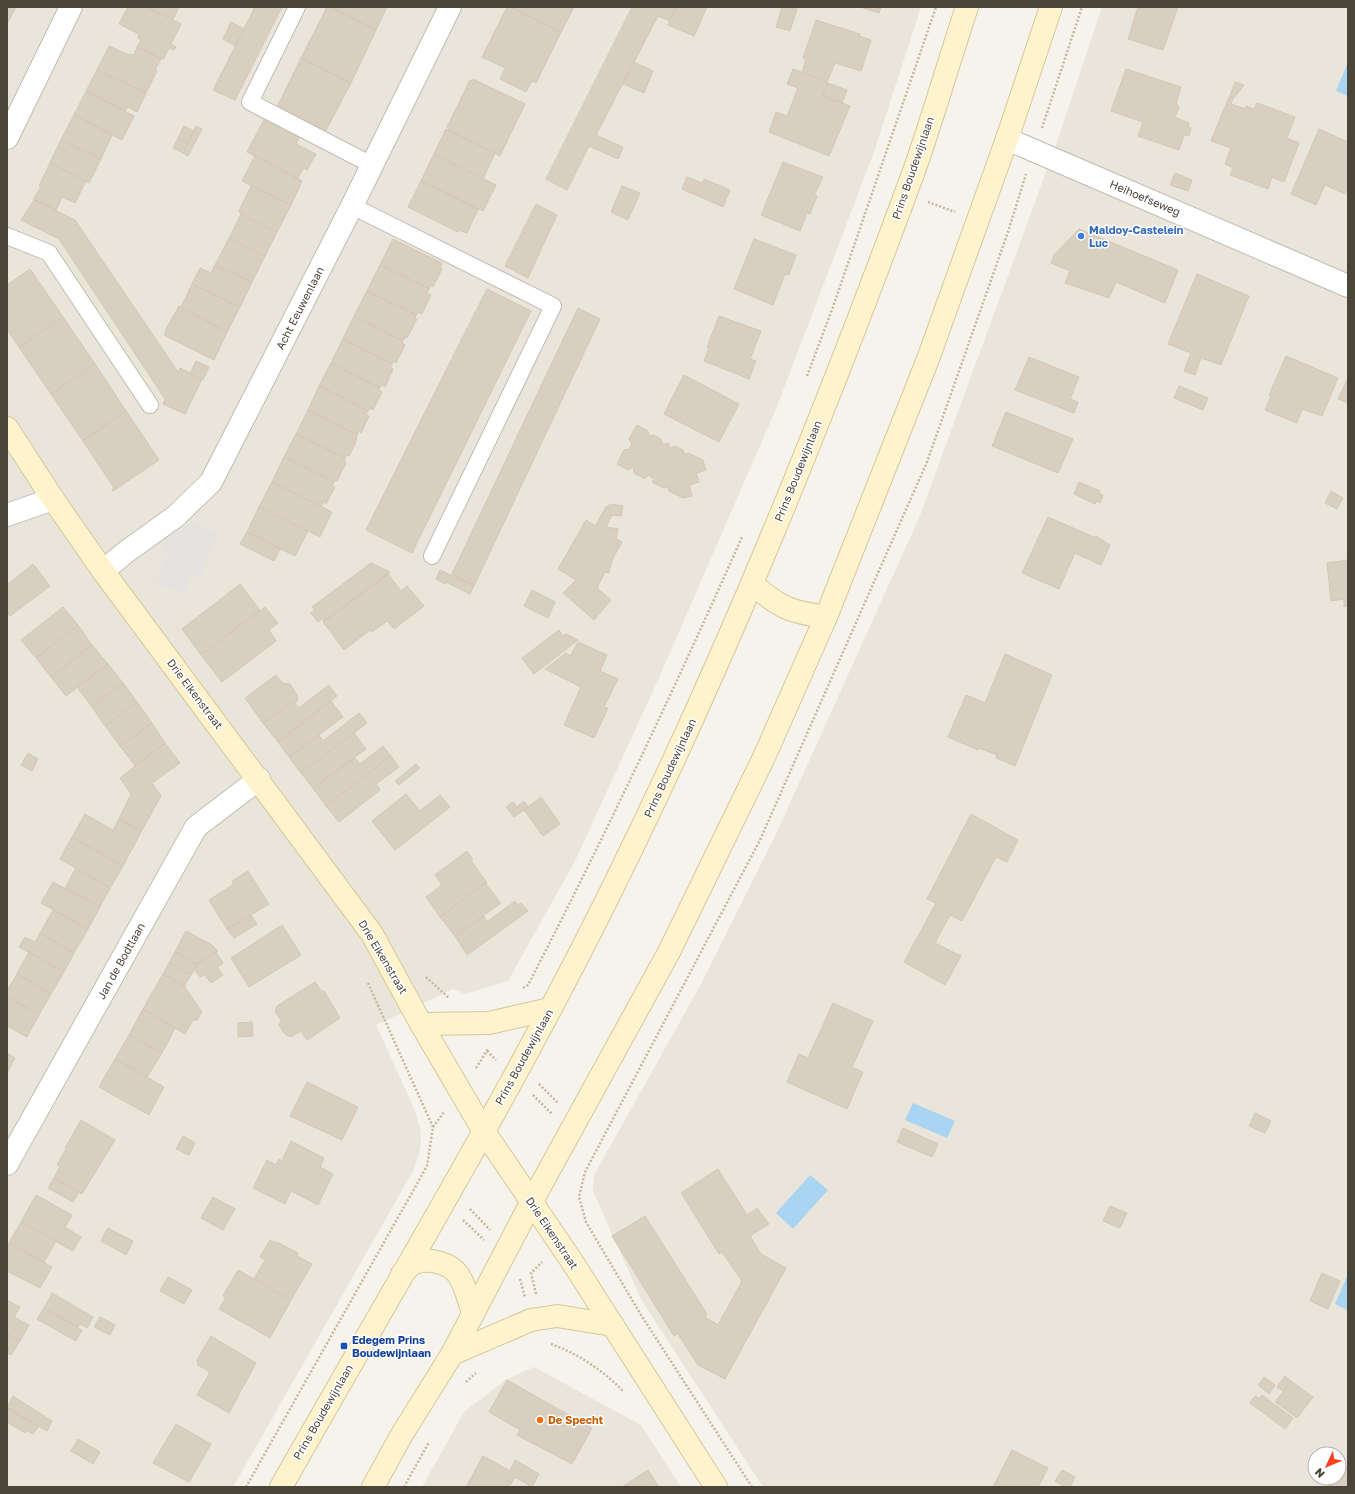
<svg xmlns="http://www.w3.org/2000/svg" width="1355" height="1494" font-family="'Golos Text',sans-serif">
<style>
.residential{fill:#eae5da;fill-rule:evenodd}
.parking{fill:#e5e3e0}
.water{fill:#a9d4f2}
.building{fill:#d8cfc1;stroke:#d3c7b4}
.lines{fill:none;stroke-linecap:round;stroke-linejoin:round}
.lane-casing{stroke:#c2bbae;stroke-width:18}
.street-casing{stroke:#c2bbae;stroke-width:24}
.secondary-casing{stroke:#d6c79b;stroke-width:24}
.path{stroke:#c4b79f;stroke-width:2.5;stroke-dasharray:2 2;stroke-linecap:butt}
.lane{stroke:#fff;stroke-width:16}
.street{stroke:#fff;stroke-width:22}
.secondary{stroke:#fff3cd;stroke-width:22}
.shop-dot{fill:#3f7fe0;stroke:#fff;stroke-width:1.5}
.transit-dot{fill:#1a4fb4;stroke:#fff;stroke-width:1.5}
.food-dot{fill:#e8710a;stroke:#fff;stroke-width:1.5}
.labels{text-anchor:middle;stroke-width:3;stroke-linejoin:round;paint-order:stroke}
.street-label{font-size:11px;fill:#4b4439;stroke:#fff}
.shop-label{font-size:11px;font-weight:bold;fill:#366cbe;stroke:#fff;text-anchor:start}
.transit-label{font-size:11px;font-weight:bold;fill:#164399;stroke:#fff;text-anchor:start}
.food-label{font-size:11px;font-weight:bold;fill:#c56008;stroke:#fff;text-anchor:start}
</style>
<rect width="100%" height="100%" fill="#f6f3ec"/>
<g class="residential">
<polygon points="7,7 921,7 874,152 776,409 658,680 575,861 508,981 465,994 453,989 376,1025 413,1106 420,1127 421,1142 419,1155 413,1171 233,1487 7,1487"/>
<path d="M1102 7H1348V1487H763L642 1301 593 1191 594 1175 700 986 776 834 919 518 1056 145ZM1315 1454H1339V1478H1315Z"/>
<polygon points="534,1367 641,1425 681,1487 422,1487 464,1412 507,1379"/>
</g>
<polygon class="parking" points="193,521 219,534 200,578 190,575 184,594 151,582 169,557 160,543"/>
<g class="water">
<polygon points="1348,62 1348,96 1336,91"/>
<polygon points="913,1103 955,1121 947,1138 905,1120"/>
<polygon points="810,1175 828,1190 793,1229 776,1213"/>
<polygon points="1348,1274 1348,1308 1347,1310 1335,1304"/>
</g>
<g class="building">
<polygon points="7,7 16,7 7,24"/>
<polygon points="128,7 147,7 181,24 171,44 176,47 174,50 169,48 163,59 137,47 141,40 138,38 139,34 119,24"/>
<polygon points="147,7 179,7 173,19"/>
<polygon points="255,7 282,7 235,100 213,90"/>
<polygon points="327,7 331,7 376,30 351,83 301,58"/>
<polygon points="331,7 387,7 376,30"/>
<polygon points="507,7 511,7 561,32 536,83 532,81 526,92 500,79 505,68 482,57"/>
<polygon points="511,7 574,7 561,32"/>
<polygon points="632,7 676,7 670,21 658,16 596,135 623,147 618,159 589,146 567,190 546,179"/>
<polygon points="676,7 707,7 694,36 668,25"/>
<polygon points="782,7 797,9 790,31 776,27"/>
<polygon points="860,7 881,7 879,13"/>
<polygon points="1138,7 1178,7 1163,50 1128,39"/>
<polygon points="816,20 860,34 859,36 871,40 861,71 835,63 827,82 802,73 806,59 803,58"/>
<polygon points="231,22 244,29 235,46 223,39"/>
<polygon points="109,46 126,54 134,55 137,47 161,59 155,70 157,71 146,93 97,70"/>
<polygon points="301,58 351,83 325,132 277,107"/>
<polygon points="634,62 653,71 644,93 623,84"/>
<polygon points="793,69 827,82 828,83 823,96 850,106 829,156 769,132 776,112 787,116 798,88 787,84"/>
<polygon points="1126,69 1181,87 1176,103 1179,108 1175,117 1189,123 1188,127 1191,128 1189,136 1184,135 1179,150 1138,136 1143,122 1111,111"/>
<polygon points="97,70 146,93 137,112 128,107 125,111 86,91"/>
<polygon points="473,79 525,104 500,156 448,130 449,128 447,127 470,80 473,81"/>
<polygon points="1235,82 1244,85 1234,98 1230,96"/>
<polygon points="828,83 847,90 842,103 823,96"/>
<polygon points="86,91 134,116 122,140 74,115"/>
<polygon points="1229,97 1233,98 1231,104 1245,109 1246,106 1254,109 1257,103 1295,117 1287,138 1299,143 1284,182 1272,177 1268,189 1230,175 1233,168 1225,164 1231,148 1211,141"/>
<polygon points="74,115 112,135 101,159 61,140"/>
<polygon points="266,116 301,134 296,144 316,154 307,170 303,168 298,178 247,152"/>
<polygon points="184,126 194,131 188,143 178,138"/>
<polygon points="196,126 202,129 188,156 183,153"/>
<polygon points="446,129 495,153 483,179 434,154"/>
<polygon points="1319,129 1348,142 1348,187 1345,194 1325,185 1316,205 1291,194"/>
<polygon points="178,138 188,143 183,153 173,148"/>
<polygon points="61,140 101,159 89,183 50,163"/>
<polygon points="434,154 496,185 483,211 421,181"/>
<polygon points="255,156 302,181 291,205 242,181"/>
<polygon points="783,162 823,177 814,195 817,196 810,214 807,213 800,231 761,215"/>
<polygon points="50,163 86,181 75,203 62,197 56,210 33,199 41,187 39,186"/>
<polygon points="1175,173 1192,180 1188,191 1170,185"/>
<polygon points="687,177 702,183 704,179 730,190 723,207 682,189"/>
<polygon points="421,181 478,209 467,233 459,230 458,232 408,207"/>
<polygon points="251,186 291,205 277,232 241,214 239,211"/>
<polygon points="622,186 640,193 628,220 611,212"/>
<polygon points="34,200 75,220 178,372 180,368 202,379 185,414 163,404 165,399 59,239 21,220"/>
<polygon points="536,204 557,215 528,278 505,266"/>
<polygon points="241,214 277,232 265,256 229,238"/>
<polygon points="1079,229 1178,270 1165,303 1116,282 1109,298 1065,283 1070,271 1051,263 1054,255"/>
<polygon points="229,238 265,256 252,282 215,265"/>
<polygon points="393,239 442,263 440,268 442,269 433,287 431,285 429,289 380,265"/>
<polygon points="754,239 796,255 789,275 785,274 773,305 734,289"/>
<polygon points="215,265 252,282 240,307 192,284 200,268 211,273"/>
<polygon points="380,265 429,289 427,293 431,295 422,314 418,312 416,315 367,291"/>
<polygon points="30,269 63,317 19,347 7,329 7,285"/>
<polygon points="1197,274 1249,296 1221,365 1201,358 1195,375 1184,371 1191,353 1168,344"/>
<polygon points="192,284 240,307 227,332 181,307"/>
<polygon points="487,289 531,311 412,553 366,530"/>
<polygon points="367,291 416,315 415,318 417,319 407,338 405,337 403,341 354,316"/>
<polygon points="179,306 227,332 214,360 164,335 166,332 165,331"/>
<polygon points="578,308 600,319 474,586 452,574"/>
<polygon points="354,316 403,341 402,343 405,345 396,363 393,361 392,364 343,339"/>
<polygon points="719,316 761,331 750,359 756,361 749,379 704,361 709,348 707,347"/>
<polygon points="63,317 95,364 51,394 19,347"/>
<polygon points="343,339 392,364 390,367 393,369 385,387 382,385 380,388 331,363"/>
<polygon points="1286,356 1338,378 1322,416 1302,409 1297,423 1265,410 1271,396 1269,395"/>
<polygon points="1029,357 1079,377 1070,399 1078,402 1074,413 1015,390"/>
<polygon points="196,361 209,367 203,380 190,374"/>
<polygon points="331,363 380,388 379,390 382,392 373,410 370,408 368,411 319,386"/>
<polygon points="95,364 126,411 83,441 51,394"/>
<polygon points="684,375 739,404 719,442 664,414"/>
<polygon points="1348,378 1348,403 1338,399"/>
<polygon points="319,386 368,411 366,415 369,416 361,433 359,431 357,435 308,410"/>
<polygon points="1179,386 1208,398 1203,410 1174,398"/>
<polygon points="308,410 357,435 356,438 357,439 349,456 347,455 345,458 296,434"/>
<polygon points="126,411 159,460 113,491 112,490 114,488 83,441"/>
<polygon points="1006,412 1073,439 1058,473 992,446"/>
<polygon points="637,425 648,431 649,436 654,435 661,439 663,445 668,443 670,448 675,446 683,450 685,455 688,453 703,460 706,470 696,473 699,482 689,485 692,496 683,498 669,491 668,487 663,488 652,482 654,479 648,475 645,479 634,473 633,467 628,470 617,464 624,450 629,449 632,444 629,439"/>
<polygon points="296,434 345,458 344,461 346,463 337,481 335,480 334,482 284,457"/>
<polygon points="284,457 334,482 332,486 335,487 326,504 323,502 321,507 272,482"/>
<polygon points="272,482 332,512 320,537 259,507"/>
<polygon points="1079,482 1100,491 1099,493 1103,495 1100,503 1096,501 1095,504 1074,494"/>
<polygon points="1331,491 1343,498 1337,509 1325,503"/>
<polygon points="611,504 623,506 621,516 612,515 606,527 618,529 616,539 622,542 612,560 609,573 605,572 597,588 611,600 594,620 563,593 576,580 558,569 586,520 595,526 606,507"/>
<polygon points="259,507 308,531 295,556 247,532"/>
<polygon points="1048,517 1096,538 1096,536 1110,545 1101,565 1075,553 1059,589 1022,573"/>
<polygon points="247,532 280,549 274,561 240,544"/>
<polygon points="1348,560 1348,606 1344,607 1344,599 1331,601 1327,563"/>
<polygon points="371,563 390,572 324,621 322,619 318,622 311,613 315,610 312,607"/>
<polygon points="33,564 50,586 10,616 7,613 7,585"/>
<polygon points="440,570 474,586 470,594 446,582 445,584 436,579"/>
<polygon points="388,574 401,591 407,586 424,606 394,629 387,621 372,632 370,630 344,650 323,622"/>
<polygon points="240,584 260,610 201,655 182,629"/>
<polygon points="532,590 555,602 548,618 524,606"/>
<polygon points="63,607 78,625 36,658 21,640"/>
<polygon points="265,607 278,623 269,630 276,641 222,682 201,655"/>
<polygon points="78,625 92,645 51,677 36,658"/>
<polygon points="559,630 563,636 566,634 578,640 534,674 522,658"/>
<polygon points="578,642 607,655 600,671 618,679 604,707 608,708 594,738 564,725 581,687 545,669 566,653 570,656"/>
<polygon points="92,645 108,664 66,696 51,677"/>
<polygon points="1005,654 1052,675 1015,766 996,758 997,755 979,748 978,750 948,737 966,695 985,703"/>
<polygon points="108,664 123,683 92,707 77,687"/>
<polygon points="276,675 282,683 290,684 298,697 297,701 263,723 245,698"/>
<polygon points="123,683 137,702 105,726 92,707"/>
<polygon points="329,685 337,696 278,742 263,723 294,702 299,708"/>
<polygon points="331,701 343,717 289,757 278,742"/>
<polygon points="137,702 152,723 120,746 105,726"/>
<polygon points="359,713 367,723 301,773 289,757 319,735 323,741"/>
<polygon points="152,723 165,743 135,766 120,746"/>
<polygon points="354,733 366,749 313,788 301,773"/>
<polygon points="165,743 180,763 152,783 161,796 141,832 119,819 131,794 120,778"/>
<polygon points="383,746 391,756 326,806 313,788 355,758 360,764"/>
<polygon points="28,753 38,759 32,771 21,765"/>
<polygon points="391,756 399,767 376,784 380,790 339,822 326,806"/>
<polygon points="416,764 420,768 399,785 395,781"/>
<polygon points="406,794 420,811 440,795 450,807 395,850 372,821"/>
<polygon points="541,797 560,824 543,836 524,810"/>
<polygon points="524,801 528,807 514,817 506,807 513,802 517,807"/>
<polygon points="85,814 113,830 119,819 141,832 123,866 72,837"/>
<polygon points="971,814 1018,840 1007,862 996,857 962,921 950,915 935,943 961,956 945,985 904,962 936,903 927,899"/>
<polygon points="72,837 123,866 110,888 60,859"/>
<polygon points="467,851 472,858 472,862 487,883 440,917 426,897 442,885 435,875"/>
<polygon points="76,868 110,888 100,907 65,888"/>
<polygon points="248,871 269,904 227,929 209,900 234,884 232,881"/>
<polygon points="53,882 100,907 88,929 41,903"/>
<polygon points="485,883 501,903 455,936 440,917"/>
<polygon points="515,901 517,905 521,903 528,911 467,955 455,936 484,916 487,922"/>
<polygon points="53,910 88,929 74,953 40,933"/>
<polygon points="251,915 257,924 234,938 227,929"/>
<polygon points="282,925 301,955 249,987 231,958"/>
<polygon points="186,931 212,945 218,951 197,964 175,952"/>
<polygon points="40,933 74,953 64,972 19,947 25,937 35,942"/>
<polygon points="29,952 64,972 51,994 17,974"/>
<polygon points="175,952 197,964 191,975 169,963"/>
<polygon points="216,952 223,963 217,967 223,975 211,983 205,975 200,977 194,969 197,964"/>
<polygon points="169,963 191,975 184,986 163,974"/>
<polygon points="17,974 51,994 39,1015 7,996 7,991"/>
<polygon points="163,974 184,986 202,1012 197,1020 193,1020 185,1034 143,1009"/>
<polygon points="315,982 322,992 324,991 340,1018 307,1040 301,1031 291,1037 285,1034 279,1025 281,1020 275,1012 277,1006"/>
<polygon points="7,996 39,1015 27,1037 7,1026"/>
<polygon points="833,1003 873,1021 852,1067 863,1072 847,1109 787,1082 799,1054 808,1058"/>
<polygon points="143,1009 175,1028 162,1053 129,1035"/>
<polygon points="252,1022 253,1036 238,1037 238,1023"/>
<polygon points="129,1035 162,1053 147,1077 115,1059"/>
<polygon points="7,1053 15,1058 7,1073"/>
<polygon points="115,1059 164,1087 149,1115 99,1087"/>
<polygon points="307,1082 358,1107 342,1140 290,1116"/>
<polygon points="1255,1113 1271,1121 1265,1133 1249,1126"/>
<polygon points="81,1120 115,1140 82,1194 54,1178 60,1167 57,1165 66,1149 65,1148"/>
<polygon points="903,1128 938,1144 932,1157 897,1142"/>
<polygon points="183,1136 195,1143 189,1155 176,1149"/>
<polygon points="291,1141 324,1158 320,1167 333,1174 318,1205 291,1191 285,1204 253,1188 267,1160 276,1165 279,1159 282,1161"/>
<polygon points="718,1169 747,1215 757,1208 769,1224 750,1236 761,1254 786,1268 725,1379 698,1365 678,1334 674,1336 612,1236 645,1216 707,1314 705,1317 718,1325 742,1281 722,1252 719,1254 681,1193"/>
<polygon points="54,1178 79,1192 73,1202 48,1188"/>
<polygon points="36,1195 72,1215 65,1227 81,1237 73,1251 21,1222"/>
<polygon points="213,1197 235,1209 223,1230 201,1218"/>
<polygon points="1110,1206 1127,1213 1120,1228 1103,1221"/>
<polygon points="21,1222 56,1241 44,1262 9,1243"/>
<polygon points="108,1228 133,1241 126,1255 101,1241"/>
<polygon points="270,1240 276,1243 277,1242 298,1253 297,1256 312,1264 291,1300 254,1279 265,1260 260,1257"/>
<polygon points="9,1243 52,1267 40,1288 7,1271 7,1247"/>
<polygon points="238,1270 291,1300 270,1338 219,1309 226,1297 223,1296"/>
<polygon points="1322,1273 1340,1281 1328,1309 1310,1301"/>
<polygon points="168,1277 192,1290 184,1304 160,1291"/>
<polygon points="52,1293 93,1317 87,1328 80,1324 78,1327 44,1308"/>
<polygon points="7,1300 20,1307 14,1317 29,1325 20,1341 7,1334"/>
<polygon points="44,1308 82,1330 76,1341 37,1319"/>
<polygon points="100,1317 115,1325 110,1335 94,1327"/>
<polygon points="7,1334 20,1341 11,1355 7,1353"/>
<polygon points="211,1336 256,1363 229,1413 197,1395 210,1372 198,1365 197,1360"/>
<polygon points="1285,1376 1291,1381 1283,1391 1277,1387"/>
<polygon points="1264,1377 1275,1385 1269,1394 1258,1385"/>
<polygon points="507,1380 592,1428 572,1464 517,1435 520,1430 489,1412"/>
<polygon points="1291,1381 1313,1397 1297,1418 1275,1402"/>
<polygon points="1262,1395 1293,1418 1285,1429 1250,1403 1255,1396 1259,1398"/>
<polygon points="13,1396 52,1421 47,1431 7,1408"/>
<polygon points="7,1408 38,1427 33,1434 27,1431 25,1433 7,1422"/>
<polygon points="176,1424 211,1444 189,1482 153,1463"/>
<polygon points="78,1439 100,1452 93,1464 71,1451"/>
<polygon points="1012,1450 1048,1468 1038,1487 993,1487"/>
<polygon points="483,1456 510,1471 515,1460 539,1474 532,1487 515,1477 509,1487 466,1487"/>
<polygon points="1343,1465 1348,1468 1348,1487 1328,1487 1334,1478 1339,1478 1339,1471"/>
<polygon points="648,1470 659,1487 622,1487"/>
<polygon points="1062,1470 1075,1477 1070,1487 1065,1487 1055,1481"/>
</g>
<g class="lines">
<defs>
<g id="lane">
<polyline points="297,7 250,102 372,165"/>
<polyline points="352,206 553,306 432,556"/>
<polyline points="7,236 49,253 150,405"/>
</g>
<g id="street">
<polyline points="7,138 71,7"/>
<polyline points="1007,139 1348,286"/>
<polyline points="7,515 53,499"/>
<polyline points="103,571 126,552 176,516 211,482 352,206 450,7"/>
<polyline points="7,1164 196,827 259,779"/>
</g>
<g id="secondary">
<polyline points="7,428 53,499 103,571 372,934 421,1024 483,1130 571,1260 716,1487"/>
<path d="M753 584C779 608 791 612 826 617"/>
<polyline points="421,1024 489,1023 550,1009"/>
<path d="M402 1274C406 1270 410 1265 414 1263 428 1258 450 1262 459 1276 466 1287 469 1301 473 1314"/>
<polyline points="452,1354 531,1320 557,1316 613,1325"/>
<path d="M281 1487C394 1287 514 1089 615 883 729 652 825 413 914 171 933 117 949 61 967 7"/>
<polyline points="373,1487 401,1436 452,1354 531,1203 669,952 765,755 826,617 928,359 1007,139 1051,7"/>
</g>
</defs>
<use href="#lane" class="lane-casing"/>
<use href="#street" class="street-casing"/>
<use href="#secondary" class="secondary-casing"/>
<g class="path">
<polyline points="1042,128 1082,7"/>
<polyline points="928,202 955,212"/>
<polyline points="807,376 833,307 936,7"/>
<polyline points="426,977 449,998"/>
<polyline points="368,983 433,1127"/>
<path d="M523 988 528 985C604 838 675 688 742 537"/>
<polyline points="487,1051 496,1060"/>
<polyline points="476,1068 488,1049"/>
<polyline points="539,1084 558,1103"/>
<polyline points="533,1095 552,1114"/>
<polyline points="470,1209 490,1230"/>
<polyline points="463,1220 484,1240"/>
<polyline points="520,1279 525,1297"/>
<polyline points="536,1294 531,1273 542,1262"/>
<path d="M551 1344C577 1353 604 1371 623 1391"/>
<polyline points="466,1382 476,1373"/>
<polyline points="246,1487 427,1166 433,1127 444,1112"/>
<polyline points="404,1487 429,1442"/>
<polyline points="752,1487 641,1315 586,1222 579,1197 585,1172 760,840 927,462 1008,232 1026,174"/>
</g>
<use href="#lane" class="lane"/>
<use href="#street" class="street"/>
<use href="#secondary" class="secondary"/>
</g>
<circle class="shop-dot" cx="1081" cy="236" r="4"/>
<rect class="transit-dot" x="340" y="1342" width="8" height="8" rx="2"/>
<circle class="food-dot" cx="540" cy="1420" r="4"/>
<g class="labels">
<g class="street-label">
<text transform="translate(913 168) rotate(-71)" y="4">Prins Boudewijnlaan</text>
<text transform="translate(1145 198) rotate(23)" y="4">Heihoefseweg</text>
<text transform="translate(300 308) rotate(-63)" y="4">Acht Eeuwenlaan</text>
<text transform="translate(798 471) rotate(-68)" y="4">Prins Boudewijnlaan</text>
<text transform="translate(195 694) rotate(53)" y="4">Drie Eikenstraat</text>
<text transform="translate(670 768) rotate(-65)" y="4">Prins Boudewijnlaan</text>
<text transform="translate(383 957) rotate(59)" y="4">Drie Eikenstraat</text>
<text transform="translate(121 961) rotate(-61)" y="4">Jan de Bodtlaan</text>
<text transform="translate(524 1057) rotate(-61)" y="4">Prins Boudewijnlaan</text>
<text transform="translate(552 1233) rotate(56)" y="4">Drie Eikenstraat</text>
<text transform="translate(323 1412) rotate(-60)" y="4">Prins Boudewijnlaan</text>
</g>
<g class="shop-label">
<text x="1089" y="234">Maldoy-Castelein<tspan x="1089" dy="13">Luc</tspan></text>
</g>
<g class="transit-label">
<text x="352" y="1344">Edegem Prins<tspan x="352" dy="13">Boudewijnlaan</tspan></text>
</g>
<g class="food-label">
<text x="548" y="1424">De Specht</text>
</g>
</g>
<rect width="1355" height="1494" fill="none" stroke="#4b4439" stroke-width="16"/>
<g transform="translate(1327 1466) rotate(226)"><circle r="19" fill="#ffffff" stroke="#b7b4b0"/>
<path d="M0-3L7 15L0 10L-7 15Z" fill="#fc3f1d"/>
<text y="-6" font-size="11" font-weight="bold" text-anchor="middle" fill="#4b4439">N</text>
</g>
</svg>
